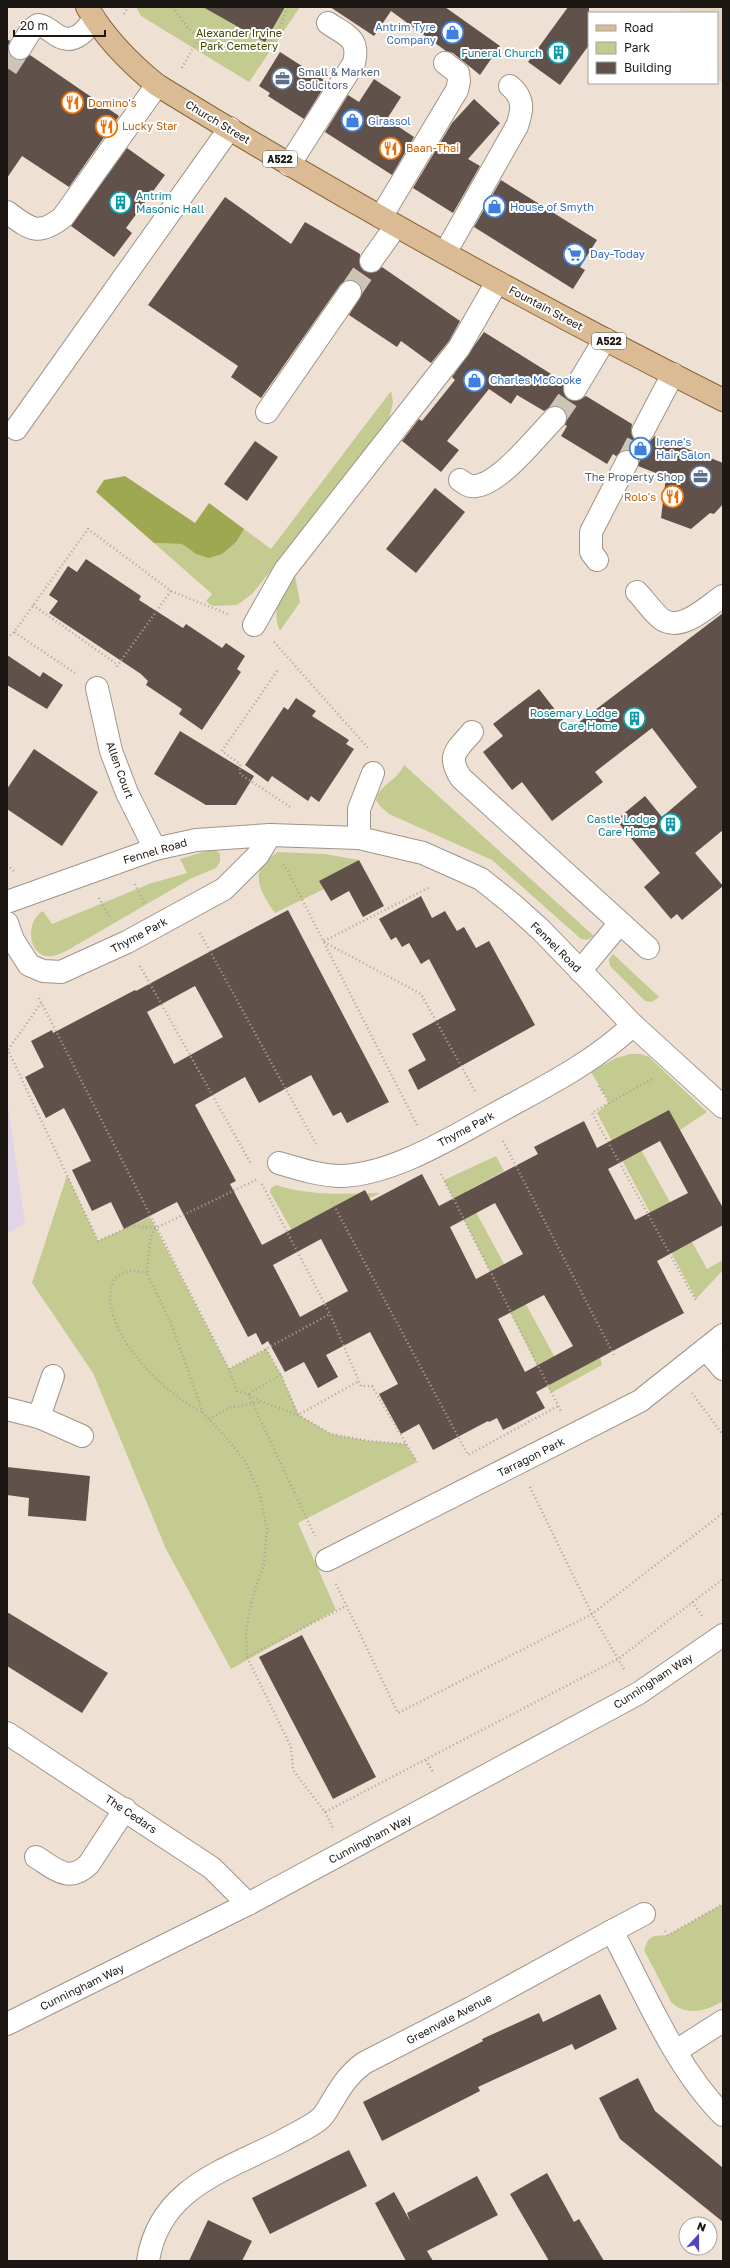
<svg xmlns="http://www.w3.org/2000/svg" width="730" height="2268" font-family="'Golos Text',sans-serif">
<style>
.built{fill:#e7d3c1}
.education{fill:#e2d4e7}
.green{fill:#c3cb90}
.forest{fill:#9ea851}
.building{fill:#60524a;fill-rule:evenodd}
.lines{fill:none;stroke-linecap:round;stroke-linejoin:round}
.minor-tunnel{stroke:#cec3b7;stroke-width:22;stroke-dasharray:22 11;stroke-linecap:butt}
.minor-casing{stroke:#a09488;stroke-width:24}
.major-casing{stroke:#886437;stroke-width:24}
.path{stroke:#aea399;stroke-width:2.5;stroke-dasharray:1 3;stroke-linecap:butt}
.minor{stroke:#fff;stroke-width:22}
.major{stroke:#dabb93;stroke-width:22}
.labels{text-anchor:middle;stroke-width:4;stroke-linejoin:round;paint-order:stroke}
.shield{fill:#fff;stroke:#605d59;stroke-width:1}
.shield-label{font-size:10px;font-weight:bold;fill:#1c1712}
.shop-label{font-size:11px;fill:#366cbe;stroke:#fff;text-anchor:start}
.park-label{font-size:11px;fill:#3e4400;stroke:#fff}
.culture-label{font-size:11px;fill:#0d838f;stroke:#fff;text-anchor:end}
.service-label{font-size:11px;fill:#4e5e75;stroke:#fff;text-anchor:start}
.food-label{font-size:11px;fill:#c56008;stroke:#fff;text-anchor:start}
.street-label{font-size:11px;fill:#1c1712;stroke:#fff}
</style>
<rect width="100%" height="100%" fill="#eee1d4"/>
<polygon class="built" points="678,7 723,7 723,80 721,82 717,75 717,13 682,13"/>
<polygon class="education" points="7,1099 25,1223 7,1234"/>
<g class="green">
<polygon points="136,7 300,7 249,82 141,16"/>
<polygon points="391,391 393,402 387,427 252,594 237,605 212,606 206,601 212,594 154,543 182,544 196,554 235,542 244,529 271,549"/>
<path d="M294 570 300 602 280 631C270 608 283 590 294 570Z"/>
<path d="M404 765 594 936 587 940 581 939 492 860 389 814 381 807 376 800C380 784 397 781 404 765Z"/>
<path d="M209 850 217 851 220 854V862L216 868 190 879 68 950C63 952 58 955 53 956 28 960 24 921 43 911L52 924 149 884 187 873 180 859Z"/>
<path d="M278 852 325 854 359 860 320 881 324 889 275 913C259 890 247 869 278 852Z"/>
<polygon points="613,954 659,997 652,1002 645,1001 610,966 609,959"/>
<polygon points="630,1054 641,1054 649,1057 707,1112 680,1130 669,1110 630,1130 707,1269 723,1260 723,1270 696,1299 597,1113 609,1102 591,1072 616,1058"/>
<polygon points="496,1156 504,1171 465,1192 554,1356 600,1357 602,1365 551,1393 444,1180"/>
<polygon points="67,1175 98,1241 150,1217 229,1369 266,1349 281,1375 299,1415 331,1434 369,1441 406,1444 417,1462 298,1523 336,1610 231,1669 166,1549 93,1373 32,1283"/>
<path d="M276 1185C311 1196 344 1194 380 1193L338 1214 334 1207 291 1229 270 1192 271 1188Z"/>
<path d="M723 1904V2001C706 2011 687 2017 671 2002L644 1950 648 1940 654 1936 668 1935Z"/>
</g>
<polygon class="forest" points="125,476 195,523 209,503 244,529 236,542 222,554 209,558 196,554 182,544 154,543 96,492 104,480"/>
<g class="building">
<polygon points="203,7 285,7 265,42"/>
<polygon points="330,7 445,7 500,46 480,75 453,53 446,51 391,11 374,36"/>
<polygon points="568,7 589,7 589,45 560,85 528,62"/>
<polygon points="7,39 10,41 8,47 9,54 13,58 20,60 30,55 119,116 69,187 22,156 7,178"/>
<polygon points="280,52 327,82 304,119 268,96 270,93 259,86"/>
<polygon points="374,79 401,97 387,119 414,137 392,175 325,132 348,95 359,102"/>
<polygon points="474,99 500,123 468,159 480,166 453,213 413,188 452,123"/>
<polygon points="127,148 165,175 126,228 132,233 114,257 71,226"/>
<polygon points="501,180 597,240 580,267 585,270 573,289 474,227"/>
<polygon points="225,197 291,244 305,222 360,254 360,266 364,271 376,272 382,267 460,321 449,341 431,363 401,341 397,347 349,315 362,293 357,282 351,280 345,281 340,285 261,398 231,377 238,366 148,305"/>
<polygon points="484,332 564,382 563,389 568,399 575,401 586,396 632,424 631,432 637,442 643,443 649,442 655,436 723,463 723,504 714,514 710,513 691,529 661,518 666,477 638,466 638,456 633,451 626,450 616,456 613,454 607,464 561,436 567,426 565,425 567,415 563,409 552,406 544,411 517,395 511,404 489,389 447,441 459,450 441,472 402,441 419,419 422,421 455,380 452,377"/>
<polygon points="255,441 278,457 247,501 224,484"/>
<polygon points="435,488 465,512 416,573 386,549"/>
<polygon points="86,559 141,596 139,600 183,628 186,624 222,648 226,643 245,656 237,669 241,672 202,730 179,714 182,709 146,685 148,681 141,674 49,613 58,601 49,595 68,566 77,572"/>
<polygon points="723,613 723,830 695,853 723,886 682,920 677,914 671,919 644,887 660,873 616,820 645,796 662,817 697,787 652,728 595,772 603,782 552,821 522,782 512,790 483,752 503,736 493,724 539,689 570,729"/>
<polygon points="7,655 40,677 43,672 63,685 47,709 7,685"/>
<polygon points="296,698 316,711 312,716 349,740 346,744 354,749 319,802 311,796 308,801 272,776 268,782 245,765 284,707 288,710"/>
<polygon points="180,731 254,776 236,805 206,805 154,774"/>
<polygon points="34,749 98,792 62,846 7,809 7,789"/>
<polygon points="359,860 384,906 363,917 349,891 331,901 319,881"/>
<polygon points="421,896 432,918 445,911 457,931 464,927 476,948 489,941 535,1025 418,1090 408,1070 426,1060 412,1034 456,1010 429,959 421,964 409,943 402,947 396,937 391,940 379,919"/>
<path d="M288 910 389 1102 347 1123 341 1112 333 1116 311 1075 259 1103 245 1077 195 1105 236 1181 230 1184 262 1245 365 1190 371 1201 422 1174 439 1206 538 1154 534 1147 584 1121 597 1148 669 1110 723 1208V1225L657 1261 684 1313 536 1392 545 1408 503 1430 497 1418 489 1422 488 1421 433 1450 419 1424 401 1434 379 1394 398 1384 370 1332 326 1355 338 1377 318 1388 304 1362 285 1372 268 1341 262 1345 256 1333 248 1337 177 1202 124 1229 111 1202 92 1211 72 1170 91 1161 78 1135 64 1108 46 1118 25 1077 44 1067 31 1041 52 1030 53 1033 135 990 136 991ZM195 986 223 1037 174 1064 147 1012ZM660 1141 688 1193 635 1220 608 1169ZM495 1203 523 1254 476 1279 450 1227ZM321 1239 348 1291 300 1317 273 1265ZM544 1295 573 1346 525 1372 498 1319Z"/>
<polygon points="7,1467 90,1476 86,1521 28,1516 29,1498 7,1495"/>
<polygon points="7,1612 108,1673 82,1713 7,1666"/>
<polygon points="302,1635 376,1777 333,1799 259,1657"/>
<polygon points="600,1994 617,2029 575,2050 572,2044 478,2087 480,2091 382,2141 363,2102 483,2041 482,2039 539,2013 543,2022"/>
<polygon points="638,2078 655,2111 723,2168 723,2222 620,2139 599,2098"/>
<polygon points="349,2150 367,2186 270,2234 252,2198"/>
<polygon points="547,2173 574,2222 579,2219 604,2261 549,2261 510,2194"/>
<polygon points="477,2176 498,2215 427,2251 433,2261 406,2261 375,2203 394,2192 410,2221 407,2213"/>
<polygon points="208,2220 252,2241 242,2261 189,2261"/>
</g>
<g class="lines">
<g class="minor-tunnel">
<polyline points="7,68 20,48"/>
<polyline points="350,292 371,261"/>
<polyline points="555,418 575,389"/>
<polyline points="627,462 643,431"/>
</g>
<defs>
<g id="minor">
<path d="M20 48 31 30 38 25C47 26 52 33 60 37 75 44 87 30 94 18"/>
<path d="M289 165 354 63C360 38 347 36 328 23"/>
<path d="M7 212C30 229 38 237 63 217L157 85"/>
<polyline points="381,217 457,90 459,81 458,73 445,63"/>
<path d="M445 253 517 126C523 109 524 98 510 86"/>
<polyline points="371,261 396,226"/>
<polyline points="575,389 605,339"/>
<polyline points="267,412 350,292"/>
<polyline points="16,429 230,128"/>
<polyline points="643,431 673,374"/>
<path d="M460 480C465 484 469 487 476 486 501 483 537 436 555 418"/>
<polyline points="597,560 591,552 591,532 627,462"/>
<path d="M637 592C644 599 657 618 665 621 684 630 708 606 723 596"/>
<polyline points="254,625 285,570 459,348 497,282"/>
<polyline points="97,688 111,751 127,793 155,849"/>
<path d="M472 732C457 750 446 755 461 778L648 948"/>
<polyline points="359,838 359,809 373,773"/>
<polyline points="7,902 155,849 196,840 270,835 359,838 423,853 481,879 511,903 541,930 633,1025 723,1107"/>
<polyline points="7,923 13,940 29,965 43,971 61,972 127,942 224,889 258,855 270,835"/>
<polyline points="580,971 620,923"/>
<path d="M279 1163C299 1169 321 1176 342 1176 393 1174 449 1139 493 1115 542 1088 592 1064 633 1025"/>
<polyline points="706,1349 723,1369"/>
<polyline points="7,1409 39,1417 82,1436"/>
<polyline points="39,1417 53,1376"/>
<polyline points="327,1560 640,1401 723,1335"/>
<polyline points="7,1733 212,1868 248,1904"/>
<path d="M36 1857C56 1869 69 1884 89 1864L125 1809"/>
<polyline points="612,1931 644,1914"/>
<polyline points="7,2024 248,1904 639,1693 723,1635"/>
<polyline points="676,2051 723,2021"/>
<path d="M148 2261C159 2187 227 2170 284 2140 296 2133 311 2127 321 2118 326 2113 329 2106 333 2100 342 2085 349 2074 364 2063L471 2008 612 1931C644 1991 675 2067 723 2115"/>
</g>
<path id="major" d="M87 7C104 36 131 64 157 85 341 198 530 303 723 400"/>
</defs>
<use href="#minor" class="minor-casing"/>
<use href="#major" class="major-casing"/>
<g class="path">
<path d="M173 7C179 17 189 31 199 37 211 44 253 53 265 46 276 40 284 19 287 7"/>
<polyline points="124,14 128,7"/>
<polyline points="182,68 199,37"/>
<polyline points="171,591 230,615"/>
<polyline points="33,605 118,665"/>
<polyline points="7,638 14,632"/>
<polyline points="274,642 368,748"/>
<polyline points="277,671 222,751 240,764 240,774 292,808"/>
<polyline points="75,673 14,632 88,529 171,591 115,669"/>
<polyline points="284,864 417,1125"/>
<polyline points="7,865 14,871"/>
<polyline points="135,884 144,903"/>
<polyline points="99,898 111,919"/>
<polyline points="200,933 316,1144"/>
<polyline points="324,941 430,887"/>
<polyline points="324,942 421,994 476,1093"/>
<polyline points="140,966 251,1164"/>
<polyline points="39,998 229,1369 237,1391 248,1394 315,1536"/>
<polyline points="41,1003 8,1050 98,1241 132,1226 156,1228 258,1179"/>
<polyline points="599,1086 609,1103 592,1113 696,1301"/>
<polyline points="609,1103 652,1079"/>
<polyline points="503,1141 615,1357"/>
<polyline points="441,1174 561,1411"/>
<polyline points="262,1184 330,1314 361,1386 372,1386 417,1462"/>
<polyline points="332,1202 468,1455 558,1406"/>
<polyline points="155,1228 150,1240 147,1273 171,1323 203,1413 225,1436 245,1461 259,1491 267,1529 264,1563 253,1596 246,1629 247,1657 291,1747 293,1770 325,1812 618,1659 723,1579"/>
<path d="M147 1273C134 1269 125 1271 114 1279 113 1284 110 1291 110 1297 110 1340 166 1395 202 1412"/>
<polyline points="266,1349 281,1375 298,1415 359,1381"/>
<polyline points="229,1369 330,1314"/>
<polyline points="281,1375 248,1394 260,1401 298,1415 331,1434 369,1441 406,1444"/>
<polyline points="692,1393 723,1435"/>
<polyline points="209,1419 229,1408 259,1402"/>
<polyline points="530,1487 592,1614 625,1671"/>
<polyline points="336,1584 398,1713 592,1614 723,1513"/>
<polyline points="692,1602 703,1617"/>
<polyline points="247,1657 346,1606"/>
<polyline points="426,1760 434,1774"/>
<polyline points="325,1812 333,1828"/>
<polyline points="665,1931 668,1935 723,1904"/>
</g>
<use href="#minor" class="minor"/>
<use href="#major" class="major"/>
</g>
<defs>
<symbol id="shop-ring" viewBox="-11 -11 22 22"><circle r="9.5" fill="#fff" stroke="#3f7fe0" stroke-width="1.5"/><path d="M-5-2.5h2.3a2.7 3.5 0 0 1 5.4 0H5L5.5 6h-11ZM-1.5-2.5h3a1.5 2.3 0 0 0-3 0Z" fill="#3f7fe0"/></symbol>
<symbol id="building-ring" viewBox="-11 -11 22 22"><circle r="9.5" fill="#fff" stroke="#0f9aa8" stroke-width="1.5"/><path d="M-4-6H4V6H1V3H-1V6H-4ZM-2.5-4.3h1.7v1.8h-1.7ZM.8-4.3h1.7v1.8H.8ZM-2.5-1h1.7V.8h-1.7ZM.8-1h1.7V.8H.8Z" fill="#0f9aa8"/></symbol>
<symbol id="office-ring" viewBox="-11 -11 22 22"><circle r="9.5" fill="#fff" stroke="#5c6f8a" stroke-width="1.5"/><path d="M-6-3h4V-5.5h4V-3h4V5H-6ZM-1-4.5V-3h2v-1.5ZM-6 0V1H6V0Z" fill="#5c6f8a"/></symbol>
<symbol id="restaurant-ring" viewBox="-11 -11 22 22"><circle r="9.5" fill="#fff" stroke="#e8710a" stroke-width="1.5"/><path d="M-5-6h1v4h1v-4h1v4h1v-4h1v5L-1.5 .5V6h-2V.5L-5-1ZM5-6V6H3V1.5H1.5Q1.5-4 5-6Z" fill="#e8710a"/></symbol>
<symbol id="supermarket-ring" viewBox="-11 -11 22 22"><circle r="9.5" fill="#fff" stroke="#3f7fe0" stroke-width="1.5"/><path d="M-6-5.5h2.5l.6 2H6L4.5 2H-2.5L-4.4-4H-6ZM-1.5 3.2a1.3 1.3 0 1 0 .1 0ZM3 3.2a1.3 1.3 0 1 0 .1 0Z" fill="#3f7fe0"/></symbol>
</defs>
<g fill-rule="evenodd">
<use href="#shop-ring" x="440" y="20" width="25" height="25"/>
<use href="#building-ring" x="546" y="40" width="25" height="25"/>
<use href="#office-ring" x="270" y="66" width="25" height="25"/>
<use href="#restaurant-ring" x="60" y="90" width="25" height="25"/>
<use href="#shop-ring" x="340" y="108" width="25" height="25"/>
<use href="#restaurant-ring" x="94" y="114" width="25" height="25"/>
<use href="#restaurant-ring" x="378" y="136" width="25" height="25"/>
<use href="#building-ring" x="108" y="190" width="25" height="25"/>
<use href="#shop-ring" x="482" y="194" width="25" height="25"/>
<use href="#supermarket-ring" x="562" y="242" width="25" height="25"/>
<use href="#shop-ring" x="462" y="368" width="25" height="25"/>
<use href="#shop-ring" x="628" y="436" width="25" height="25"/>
<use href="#office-ring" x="688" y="464" width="25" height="25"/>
<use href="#restaurant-ring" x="660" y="484" width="25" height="25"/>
<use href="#building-ring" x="622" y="706" width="25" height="25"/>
<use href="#building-ring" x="658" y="812" width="25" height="25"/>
</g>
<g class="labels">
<g class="shield">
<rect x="263" y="151" width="34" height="16" rx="3"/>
<rect x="592" y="333" width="34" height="16" rx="3"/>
</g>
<g class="shield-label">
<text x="280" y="163">A522</text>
<text x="609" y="345">A522</text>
</g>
<g class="shop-label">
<text x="436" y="31" text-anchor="end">Antrim Tyre<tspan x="436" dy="13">Company</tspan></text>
<text x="368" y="125">Girassol</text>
<text x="510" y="211">House of Smyth</text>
<text x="590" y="258">Day-Today</text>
<text x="490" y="384">Charles McCooke</text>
<text x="656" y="446">Irene's<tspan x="656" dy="13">Hair Salon</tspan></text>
</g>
<g class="park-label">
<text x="239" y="37">Alexander Irvine<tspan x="239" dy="13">Park Cemetery</tspan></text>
</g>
<g class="culture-label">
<text x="542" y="57">Funeral Church</text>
<text x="136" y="200" text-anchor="start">Antrim<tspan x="136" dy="13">Masonic Hall</tspan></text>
<text x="618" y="717">Rosemary Lodge<tspan x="618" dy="13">Care Home</tspan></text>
<text x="656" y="823">Castle Lodge<tspan x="656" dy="13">Care Home</tspan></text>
</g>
<g class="service-label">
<text x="298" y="76">Small &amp; Marken<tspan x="298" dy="13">Solicitors</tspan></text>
<text x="684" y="481" text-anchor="end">The Property Shop</text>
</g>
<g class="food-label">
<text x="88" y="107">Domino's</text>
<text x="122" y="130">Lucky Star</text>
<text x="406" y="152">Baan-Thai</text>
<text x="656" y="501" text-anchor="end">Rolo's</text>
</g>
<g class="street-label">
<text transform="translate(218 122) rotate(31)" y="4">Church Street</text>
<text transform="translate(546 308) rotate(28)" y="4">Fountain Street</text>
<text transform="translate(120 770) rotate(70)" y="4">Allen Court</text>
<text transform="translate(155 851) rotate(-16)" y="4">Fennel Road</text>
<text transform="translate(139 935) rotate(-28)" y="4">Thyme Park</text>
<text transform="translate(556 947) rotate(45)" y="4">Fennel Road</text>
<text transform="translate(466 1129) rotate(-28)" y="4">Thyme Park</text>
<text transform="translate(531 1457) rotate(-27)" y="4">Tarragon Park</text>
<text transform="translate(653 1681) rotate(-33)" y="4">Cunningham Way</text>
<text transform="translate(131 1814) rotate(34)" y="4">The Cedars</text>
<text transform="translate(370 1839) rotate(-28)" y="4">Cunningham Way</text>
<text transform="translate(82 1987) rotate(-26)" y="4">Cunningham Way</text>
<text transform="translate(449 2019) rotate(-28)" y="4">Greenvale Avenue</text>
</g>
</g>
<rect width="730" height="2268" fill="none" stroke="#1c1712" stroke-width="16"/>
<rect x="588" y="12" width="130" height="72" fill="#ffffff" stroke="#a4a2a0"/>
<rect x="596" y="25" width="20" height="6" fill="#dabb93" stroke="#a4a2a0"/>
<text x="624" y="32" font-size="12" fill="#1c1712">Road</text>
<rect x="596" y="42" width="20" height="12" fill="#c3cb90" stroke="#a4a2a0"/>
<text x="624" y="52" font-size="12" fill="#1c1712">Park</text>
<rect x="596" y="62" width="20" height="12" fill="#60524a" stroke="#a4a2a0"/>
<text x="624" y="72" font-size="12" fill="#1c1712">Building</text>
<g transform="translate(698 2236) rotate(21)"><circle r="19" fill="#ffffff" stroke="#a4a2a0"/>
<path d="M0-3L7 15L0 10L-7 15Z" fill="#5044bc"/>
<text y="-6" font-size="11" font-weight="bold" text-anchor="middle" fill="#1c1712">N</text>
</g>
<path d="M14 30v6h91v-6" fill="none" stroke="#1c1712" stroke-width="2"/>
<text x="20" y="30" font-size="12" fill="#1c1712" stroke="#ffffff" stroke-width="3" paint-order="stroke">20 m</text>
</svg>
